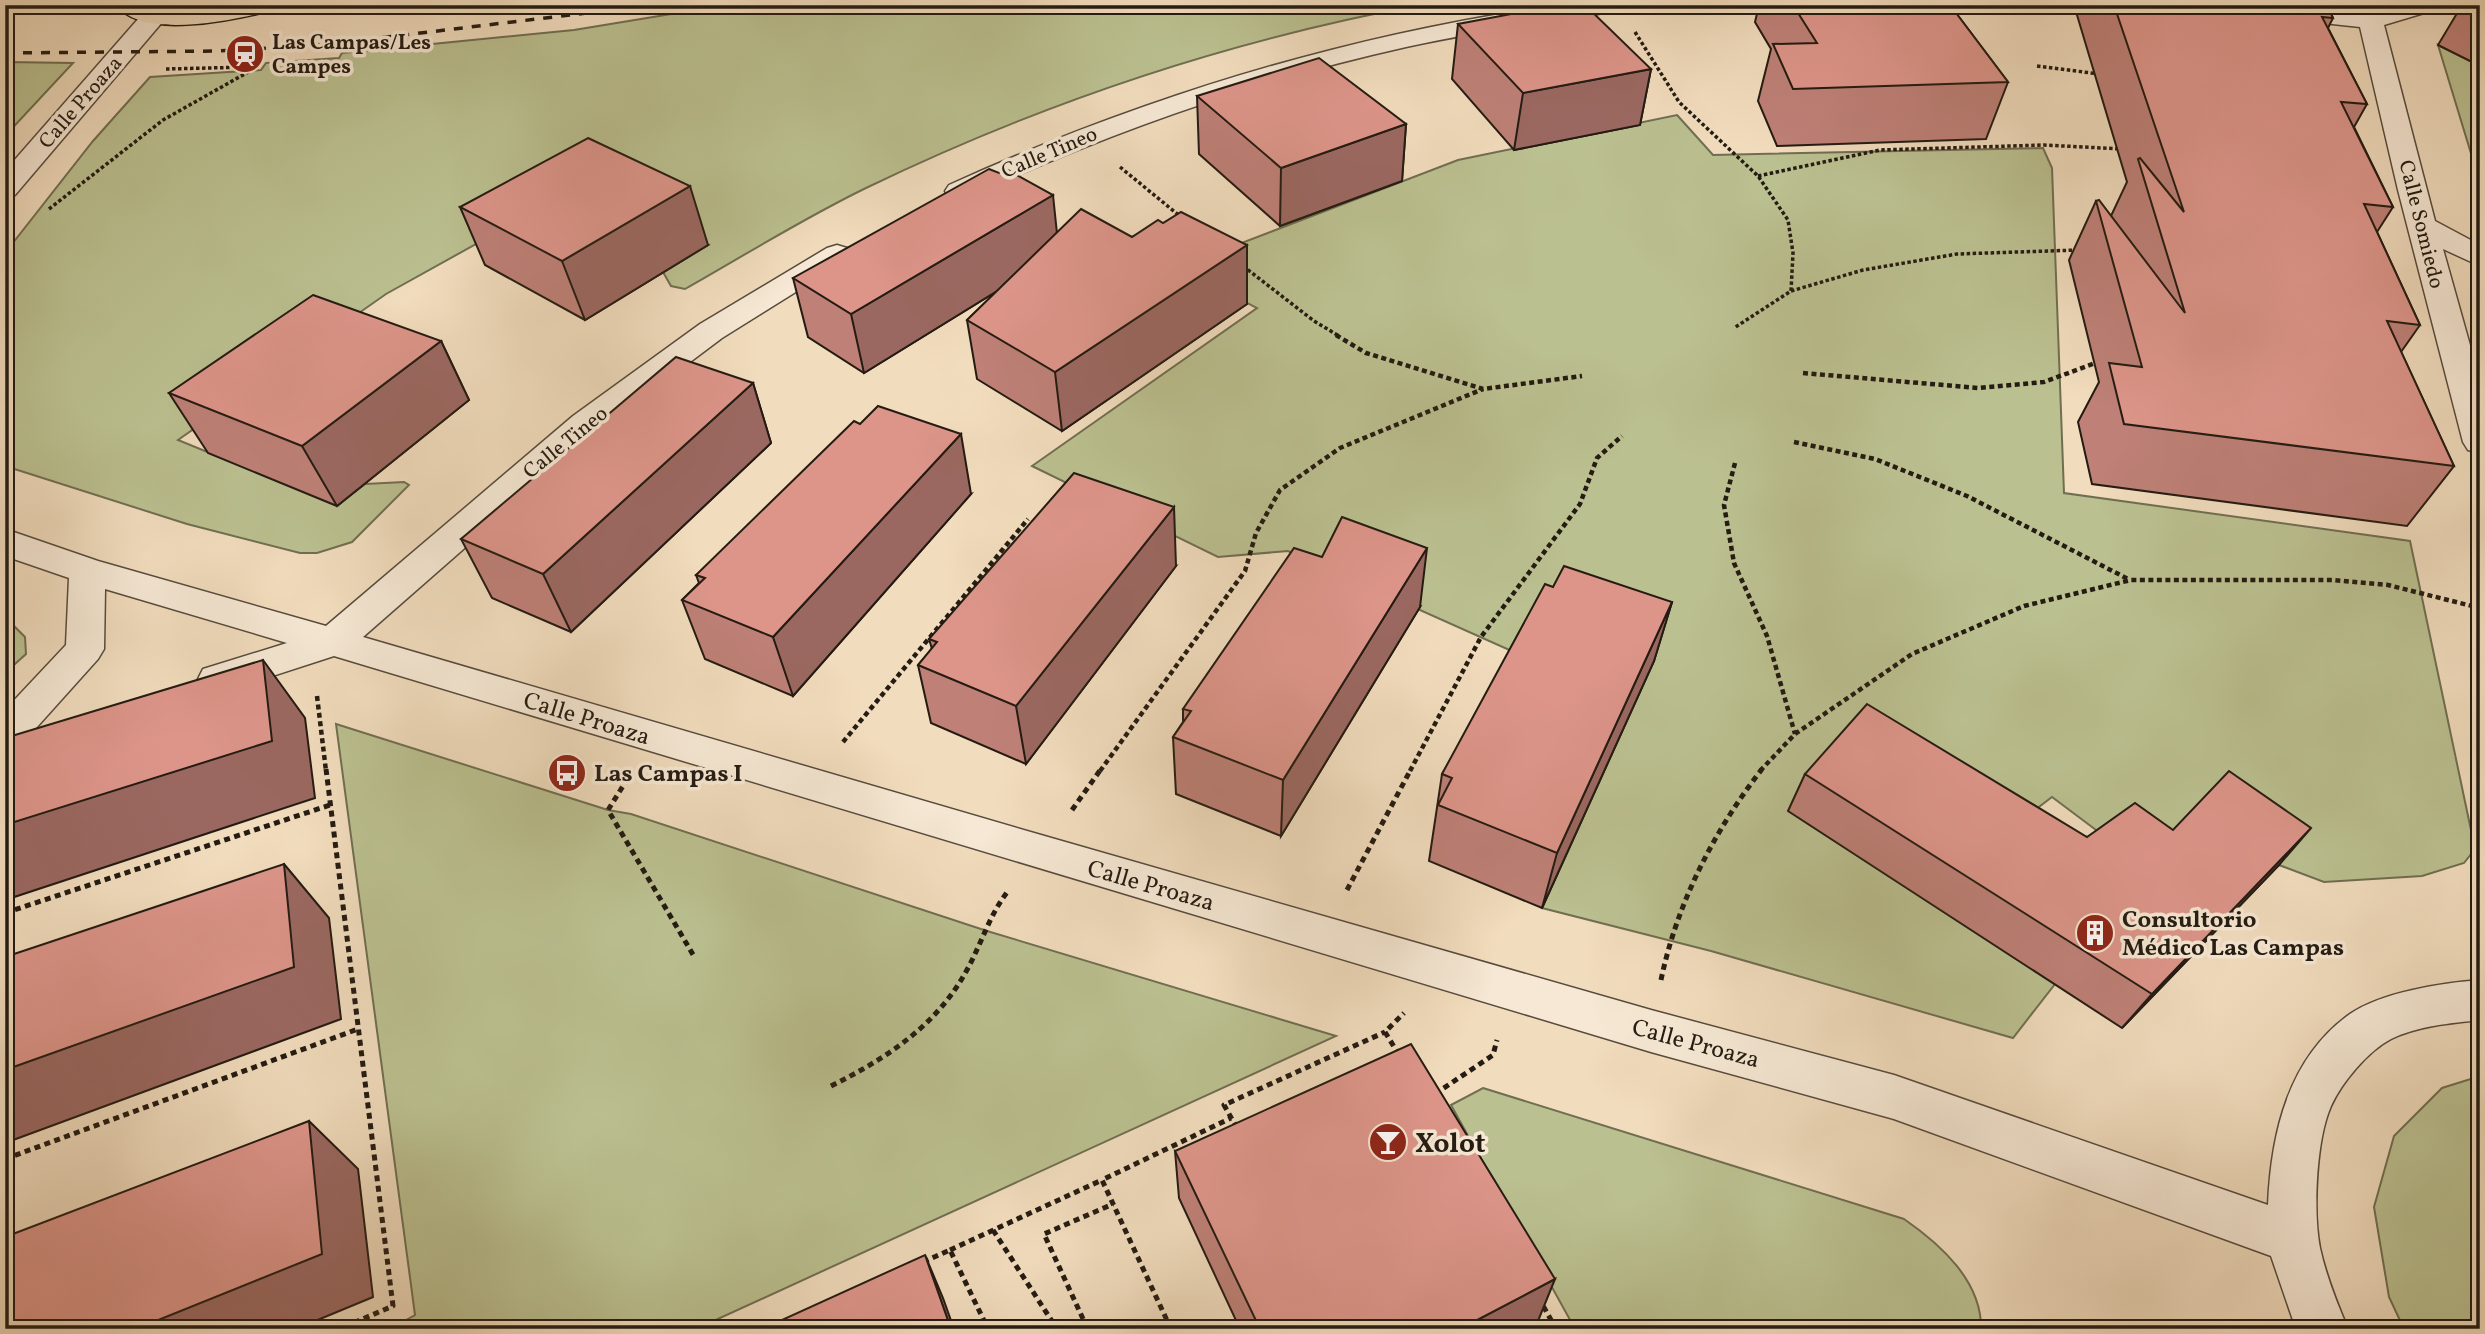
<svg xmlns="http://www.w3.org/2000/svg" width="2485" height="1334" font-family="Vollkorn,serif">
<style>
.green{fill:#bbc090;stroke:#706e51;stroke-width:2}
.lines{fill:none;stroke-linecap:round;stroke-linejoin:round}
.minor-casing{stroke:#574b3d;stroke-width:3}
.major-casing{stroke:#241b12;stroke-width:3}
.path-far2{stroke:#241b12;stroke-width:3.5;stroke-dasharray:3.5 2.5;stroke-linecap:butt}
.path-far1{stroke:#241b12;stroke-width:4.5;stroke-dasharray:5 3.5;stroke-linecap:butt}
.path{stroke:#241b12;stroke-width:5;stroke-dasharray:6 4.5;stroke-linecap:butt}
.minor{fill:#f6e8d4;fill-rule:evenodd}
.major{fill:#f1dcbd;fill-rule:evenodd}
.rail{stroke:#241b12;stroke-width:3.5;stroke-dasharray:9 9;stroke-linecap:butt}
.wall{fill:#be8077;stroke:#241b12;stroke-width:2}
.shaded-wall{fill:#9b6861;stroke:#241b12;stroke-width:2}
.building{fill:#dd958a;stroke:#241b12;stroke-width:2}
.labels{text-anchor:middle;stroke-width:7;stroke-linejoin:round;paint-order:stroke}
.far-poi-label{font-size:21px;font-weight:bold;fill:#241b12;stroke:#f6e8d4;text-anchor:start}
.far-street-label{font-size:21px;fill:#241b12;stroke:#f6e8d4}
.street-label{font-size:24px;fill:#241b12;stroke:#f6e8d4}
.poi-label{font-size:24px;font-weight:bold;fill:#241b12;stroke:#f6e8d4;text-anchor:start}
.near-poi-label{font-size:28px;font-weight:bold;fill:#241b12;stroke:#f6e8d4;text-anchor:start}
</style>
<rect width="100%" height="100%" fill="#f1dcbd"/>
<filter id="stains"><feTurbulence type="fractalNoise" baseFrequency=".00286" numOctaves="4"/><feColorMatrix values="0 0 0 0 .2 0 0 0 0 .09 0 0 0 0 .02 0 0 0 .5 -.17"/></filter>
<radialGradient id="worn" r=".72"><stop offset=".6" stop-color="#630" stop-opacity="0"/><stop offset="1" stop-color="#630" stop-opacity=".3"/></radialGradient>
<g class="green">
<path d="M726 5H1419C1227 41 1042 103 866 188 804 218 745 255 685 289L671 286 663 272 707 244 584 184 386 294 178 440 337 505 365 484 404 482 409 485 352 542 317 553H300L187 524 5 466V253L93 141 150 77 261 70 266 63 339 58 342 53 574 30Z"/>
<polygon points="2438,45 2480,66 2480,183"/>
<polygon points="5,62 73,63 5,136"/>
<polygon points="1677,115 1713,155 2043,148 2052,168 2064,493 2410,541 2475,849 2464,863 2422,876 2324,882 2279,865 2200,808 2144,866 2052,797 2001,836 1788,811 2055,984 2013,1038 1711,951 1542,908 1654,661 1525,657 1288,551 1218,557 1032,466 1257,308 1179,267 1458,160"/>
<polygon points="5,624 14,626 25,637 26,654 5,673"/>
<polygon points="336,724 608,810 631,814 987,931 1336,1036 696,1329 390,1329 415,1315"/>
<polygon points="2480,1076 2480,1329 2404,1329 2389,1297 2374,1207 2394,1136 2442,1088"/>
<path d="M1483 1088 1904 1219C1940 1244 1982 1281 1981 1329H1572L1574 1327 1451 1105Z"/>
</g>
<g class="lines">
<defs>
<g id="minor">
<path d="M1557 5H1622L1619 10 1610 12C1542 23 1473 32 1406 47 1254 81 1110 132 969 197L959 199 949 197 945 191 949 185C1143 97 1346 35 1557 5Z"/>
<polygon points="2209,5 2292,5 2356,12 2355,5 2379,5 2381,10 2398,5 2437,5 2434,10 2384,25 2435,221 2480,245 2480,266 2443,249 2480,381 2480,453 2468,450 2463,442 2398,190 2360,27 2221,12 2212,10"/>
<polygon points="155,8 164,10 167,15 164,20 15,195 5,197 5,171 146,10"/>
<path d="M837 245 847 248 852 254 847 260 722 338 597 432 363 637 1041 835 1651 1010 1894 1075 2268 1205C2271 1134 2288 1058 2350 1014 2382 992 2442 983 2480 980V1020C2452 1023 2417 1026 2391 1039 2368 1051 2342 1082 2331 1106 2316 1140 2313 1212 2320 1248 2326 1276 2337 1303 2348 1329H2296L2271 1256 1894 1119 1651 1052 334 656 217 694 203 689 198 679 203 669 287 643 105 589 104 649 98 659 19 747 5 752V710L66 645 69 578 5 556V529L98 561 326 626 573 416 700 324 827 248Z"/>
</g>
<path id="major" d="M117 5H148L176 10 232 5H276L273 10C238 19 142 41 117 5Z"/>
</defs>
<use href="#minor" class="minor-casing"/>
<use href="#major" class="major-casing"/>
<g class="path-far2">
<polyline points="1635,32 1679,102 1758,176 1788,220 1793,253 1791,291 1734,328"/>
<polyline points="2037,66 2099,74"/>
<polyline points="166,69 251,67"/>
<polyline points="1120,167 1181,217"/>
<polyline points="1758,176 1880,150 2044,145 2122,149"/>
<polyline points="49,209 163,120 250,71 255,63"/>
<polyline points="1243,266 1314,321 1339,336"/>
<polyline points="1791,291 1863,270 1957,254 2079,250"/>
</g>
<g class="path-far1">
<polyline points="1336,335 1366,353 1483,389 1582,376"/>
<polyline points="1803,373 1978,388 2044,382 2098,362"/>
<polyline points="1794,442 1875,459 1967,496 2130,580"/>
<polyline points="1735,463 1724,505 1734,563 1767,636 1795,734"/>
<polyline points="317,696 326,771"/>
<polyline points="843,742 1028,519"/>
<polyline points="1100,771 1245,571 1256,533 1280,490 1340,448 1483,389"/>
<polyline points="1410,771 1481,637 1580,504 1597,458 1622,436"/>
<polyline points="1760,771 1795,734 1912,654 2024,606 2131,580 2333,580 2388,585 2480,608"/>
</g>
<g class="path">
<polyline points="326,769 393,1306 339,1329"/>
<polyline points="628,778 608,810 695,958"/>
<polyline points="1072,810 1101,769"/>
<polyline points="1347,890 1411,769"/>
<polyline points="5,913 330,805"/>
<path d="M1661 980C1677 903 1714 831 1762 769"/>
<polyline points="1399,1055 1385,1032 1404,1013"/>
<path d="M831 1086C887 1058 938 1025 968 968 982 942 990 914 1008 891"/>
<polyline points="1435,1094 1493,1055 1497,1040"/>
<polyline points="1237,1128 1224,1105 1385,1032"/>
<polyline points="5,1159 358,1029"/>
<polyline points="993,1230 1057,1329"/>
<polyline points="950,1250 1102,1180"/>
<polyline points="923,1262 950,1250 988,1329"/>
<polyline points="1067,1329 1084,1321 1044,1234 1113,1204"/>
<polyline points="1171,1329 1102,1180 1231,1118"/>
<polyline points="1531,1329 1551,1320 1541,1302"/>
</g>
<use href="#minor" class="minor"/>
<use href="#major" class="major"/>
<polyline class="rail" points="5,53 218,51 321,45 653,5"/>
</g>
<g class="wall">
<polygon points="1759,5 1950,5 2008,82 1986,139 1777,146 1758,101 1771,49 1755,22"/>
<polygon points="2074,5 2327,5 2333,18 2328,28 2367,104 2354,127 2393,207 2377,232 2420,325 2401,352 2454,466 2407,526 2092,484 2078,422 2099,382 2069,260 2096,201 2111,216 2127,182"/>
<polygon points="2462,5 2480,5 2480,66 2438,45"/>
<polygon points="1458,24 1651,69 1640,125 1514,150 1452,79"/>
<polygon points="1197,96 1406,124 1402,181 1280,226 1199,154"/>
<polygon points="460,207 708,245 585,320 485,265"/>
<polygon points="1163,223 1247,245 1247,304 1062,431 977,379 967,320 997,291 864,373 808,337 793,278 1057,233 1132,237"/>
<polygon points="441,341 469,400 337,506 208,453 169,393"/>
<polygon points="753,383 771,443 571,632 492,598 461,539"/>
<polygon points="971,494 793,696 705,659 682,600 699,583 696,575"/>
<polygon points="1176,566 1026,764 931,723 918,665 932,649 929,639"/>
<polygon points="1553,587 1672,602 1654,661 1542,908 1429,861 1442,774"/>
<polygon points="1420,607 1281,836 1176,794 1173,737 1183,722 1183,709"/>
<polygon points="1805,774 2087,837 2173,830 2279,865 2122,1028 1788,811"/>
<polygon points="1175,1151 1538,1321 1524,1329 1240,1329 1179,1198"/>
</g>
<g class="shaded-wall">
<polygon points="1651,69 1640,125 1514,150 1523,93"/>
<polygon points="1406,124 1402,181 1280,226 1281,168"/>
<polygon points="690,186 708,245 585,320 562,261"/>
<polygon points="1053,195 1059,253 864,373 851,314"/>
<polygon points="1247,245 1247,304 1062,431 1055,372"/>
<polygon points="441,341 469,400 337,506 302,446"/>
<polygon points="753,383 771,443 571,632 543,574"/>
<polygon points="961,434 971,494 793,696 773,637"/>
<polygon points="1174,507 1176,566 1026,764 1016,706"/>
<polygon points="1427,548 1420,607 1281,836 1283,780"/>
<polygon points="1672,602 1654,661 1542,908 1557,853"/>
<polygon points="263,660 305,718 315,798 5,900 5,825"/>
<polygon points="2311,828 2279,865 2122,1028 2152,994"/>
<polygon points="284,864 329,918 341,1019 5,1143 5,1070"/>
<polygon points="309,1121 358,1169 373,1297 296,1329 136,1329"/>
<polygon points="925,1255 943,1298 954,1329 951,1329"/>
<polygon points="1555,1279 1538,1321 1524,1329 1460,1329"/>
</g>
<g class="building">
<polygon points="1560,5 1585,5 1651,69 1523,93 1458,24"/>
<polygon points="1793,5 1950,5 2008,82 1793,89 1773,44 1817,43"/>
<polygon points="2114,5 2327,5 2333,18 2322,17 2367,104 2341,102 2393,207 2364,204 2420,325 2387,321 2454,466 2124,424 2109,363 2142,367 2096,201 2099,200 2185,313 2138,159 2140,158 2184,212"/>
<polygon points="1319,58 1406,124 1281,168 1197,96"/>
<polygon points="588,138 690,186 562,261 460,207"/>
<polygon points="989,169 999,173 1006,169 1053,195 851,314 793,278"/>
<polygon points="1081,209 1132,237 1158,220 1163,223 1181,212 1247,245 1055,372 967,320"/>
<polygon points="313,295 441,341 302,446 169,393"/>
<polygon points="676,357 753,383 543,574 461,539"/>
<polygon points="878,406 961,434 773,637 682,600 705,578 696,575 854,421 860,424"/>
<polygon points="1074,473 1174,507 1016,706 918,665 937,642 929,639"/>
<polygon points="1342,517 1427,548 1283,780 1173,737 1191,711 1183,709 1294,548 1322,557"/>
<polygon points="1564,566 1672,602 1557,853 1438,805 1452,778 1442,774 1545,584 1553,587"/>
<polygon points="263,660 272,741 5,825 5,738"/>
<polygon points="1867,704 2087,837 2135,803 2173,830 2229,771 2311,828 2152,994 1805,774"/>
<polygon points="284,864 294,967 5,1070 5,957"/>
<polygon points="1411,1044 1555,1279 1460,1329 1260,1329 1175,1151"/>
<polygon points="309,1121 322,1254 136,1329 5,1329 5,1237"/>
<polygon points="925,1255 951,1329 762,1329"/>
</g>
<defs>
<symbol id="station-disc" viewBox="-11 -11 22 22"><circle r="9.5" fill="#8f2418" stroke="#f6e8d4"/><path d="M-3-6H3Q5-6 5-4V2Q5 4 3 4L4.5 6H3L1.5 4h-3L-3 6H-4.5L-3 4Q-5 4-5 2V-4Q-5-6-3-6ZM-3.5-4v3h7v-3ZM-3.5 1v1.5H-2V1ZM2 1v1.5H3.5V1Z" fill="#fff"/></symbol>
<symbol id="bus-disc" viewBox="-11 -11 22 22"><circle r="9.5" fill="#8f2418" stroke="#f6e8d4"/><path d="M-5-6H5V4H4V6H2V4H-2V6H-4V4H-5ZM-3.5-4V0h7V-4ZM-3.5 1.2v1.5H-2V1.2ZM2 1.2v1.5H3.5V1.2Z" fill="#fff"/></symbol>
<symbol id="building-disc" viewBox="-11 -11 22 22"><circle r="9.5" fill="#8f2418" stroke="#f6e8d4"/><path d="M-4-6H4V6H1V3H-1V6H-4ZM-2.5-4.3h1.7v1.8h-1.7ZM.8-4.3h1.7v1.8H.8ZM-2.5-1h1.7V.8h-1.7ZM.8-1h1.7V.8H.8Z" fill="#fff"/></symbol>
<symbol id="bar-disc" viewBox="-11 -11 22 22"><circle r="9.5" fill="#8f2418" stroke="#f6e8d4"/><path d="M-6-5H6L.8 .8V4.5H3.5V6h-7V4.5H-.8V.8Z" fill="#fff"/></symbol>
</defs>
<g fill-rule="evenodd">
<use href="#station-disc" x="223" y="32" width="44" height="44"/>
<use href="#bus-disc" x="545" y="751" width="44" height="44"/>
<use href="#building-disc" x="2073" y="911" width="44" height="44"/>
<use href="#bar-disc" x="1366" y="1120" width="44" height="44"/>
</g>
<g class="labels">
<g class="far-poi-label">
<text x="272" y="49">Las Campas/Les<tspan x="272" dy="24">Campes</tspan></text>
</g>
<g class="far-street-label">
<text transform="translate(80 102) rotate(-49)" y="7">Calle Proaza</text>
<text transform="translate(1049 152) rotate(-23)" y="7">Calle Tineo</text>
<text transform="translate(2422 224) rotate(76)" y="7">Calle Somiedo</text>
<text transform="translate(565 442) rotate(-39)" y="7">Calle Tineo</text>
</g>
<g class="street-label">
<text transform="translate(587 718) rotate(17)" y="8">Calle Proaza</text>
<text transform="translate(1151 885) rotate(16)" y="8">Calle Proaza</text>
<text transform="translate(1696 1043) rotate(15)" y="8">Calle Proaza</text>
</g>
<g class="poi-label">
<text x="594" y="781">Las Campas I</text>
<text x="2122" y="927">Consultorio<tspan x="2122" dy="28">Médico Las Campas</tspan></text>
</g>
<g class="near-poi-label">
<text x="1415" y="1152">Xolot</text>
</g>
</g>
<rect width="2485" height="1334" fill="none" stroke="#f1dcbd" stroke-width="28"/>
<rect x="7" y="7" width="2471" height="1320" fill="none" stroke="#241b12" stroke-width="3.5"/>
<rect x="14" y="14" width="2457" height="1306" fill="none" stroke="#241b12" stroke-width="2"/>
<rect width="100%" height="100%" filter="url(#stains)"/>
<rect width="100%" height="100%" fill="url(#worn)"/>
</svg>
